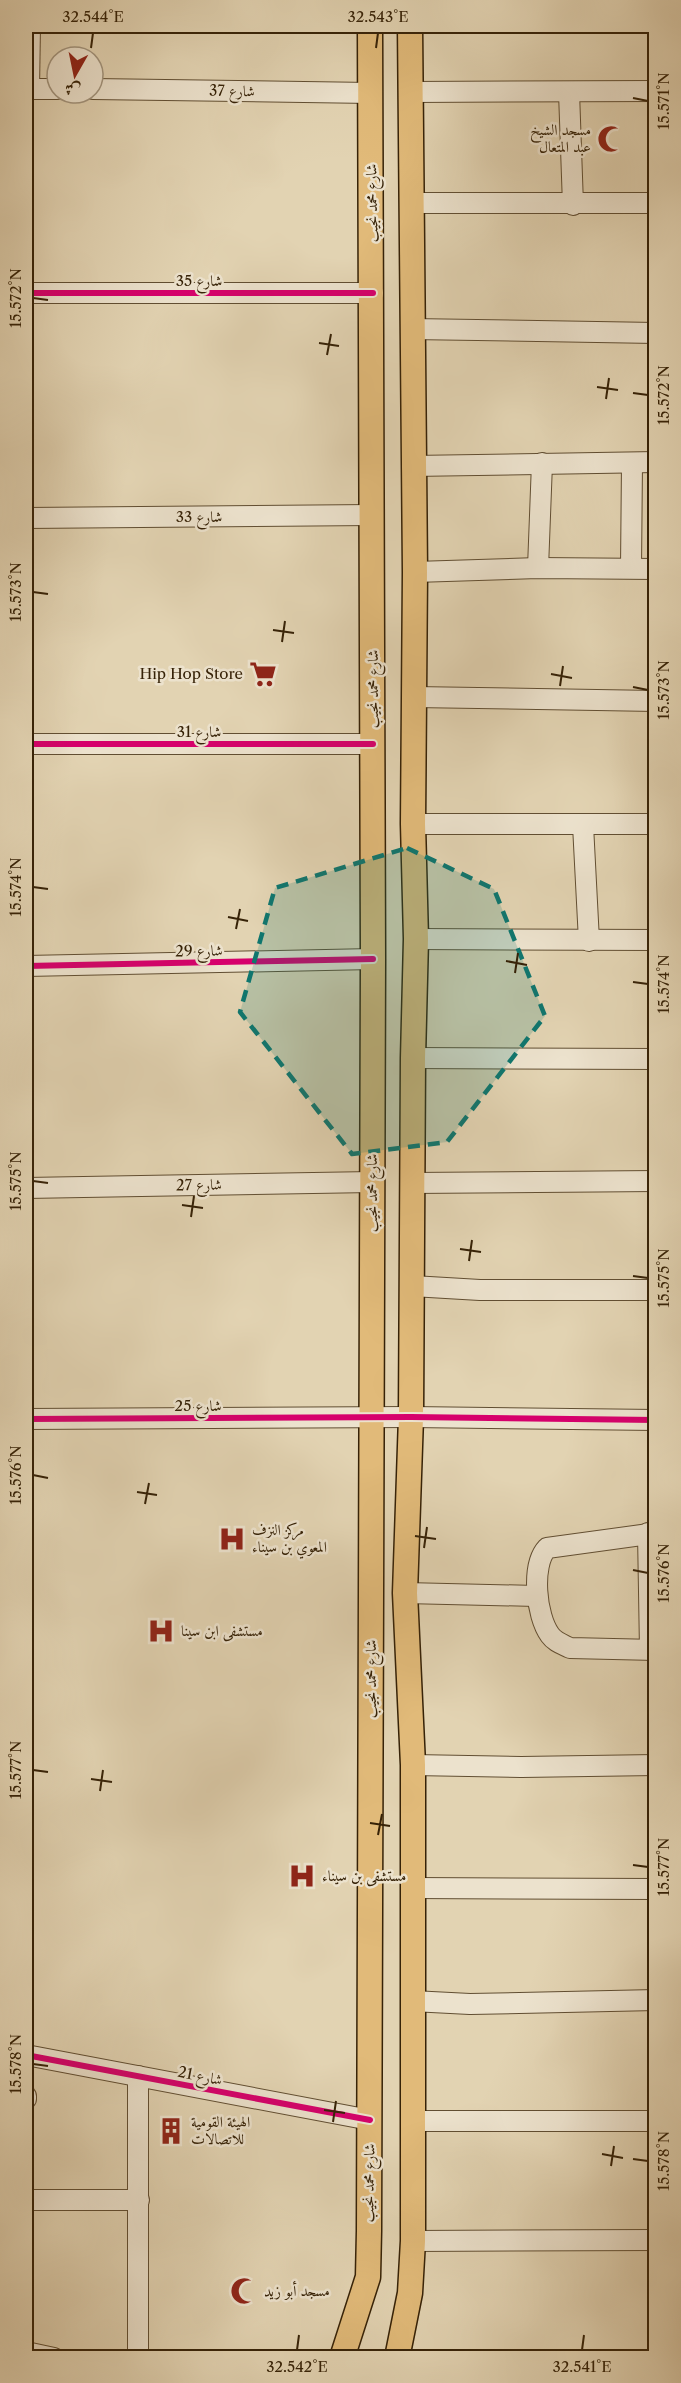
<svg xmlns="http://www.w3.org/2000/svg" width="681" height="2383" font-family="'Libre Caslon Text',Amiri,serif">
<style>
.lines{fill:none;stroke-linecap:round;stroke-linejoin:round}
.minor-casing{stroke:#614e32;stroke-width:22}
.major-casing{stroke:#362207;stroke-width:27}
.minor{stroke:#ece2cd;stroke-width:20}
.major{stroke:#e1ba79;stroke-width:24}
.cycleway-casing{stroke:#ece2cd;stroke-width:10}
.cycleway{stroke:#d6006c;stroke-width:6}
.marked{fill:#0f766e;fill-opacity:0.2;stroke:#0f766e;stroke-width:4.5;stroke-dasharray:12 8;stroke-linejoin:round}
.ticks{fill:none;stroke:#362207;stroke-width:2}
.labels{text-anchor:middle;stroke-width:5;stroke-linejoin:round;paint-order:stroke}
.street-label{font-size:15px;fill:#362207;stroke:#ece2cd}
.poi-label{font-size:15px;fill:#362207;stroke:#ece2cd;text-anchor:start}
.neatline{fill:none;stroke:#362207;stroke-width:2}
.ticks-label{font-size:15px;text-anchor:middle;fill:#362207}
</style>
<rect width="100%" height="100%" fill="#e2d3b2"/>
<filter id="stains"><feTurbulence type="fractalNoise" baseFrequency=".00333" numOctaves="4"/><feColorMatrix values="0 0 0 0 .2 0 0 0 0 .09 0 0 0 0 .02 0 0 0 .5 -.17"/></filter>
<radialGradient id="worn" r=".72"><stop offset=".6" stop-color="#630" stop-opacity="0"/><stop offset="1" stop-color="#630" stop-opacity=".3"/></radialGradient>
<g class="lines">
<defs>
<g id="minor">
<polyline points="26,89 57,89"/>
<polyline points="29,89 30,26"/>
<polyline points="93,89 371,93"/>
<polyline points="411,92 656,91"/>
<polyline points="569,92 573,205"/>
<polyline points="412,203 656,203"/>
<polyline points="26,293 373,293"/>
<polyline points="411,329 656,333"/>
<polyline points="412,466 656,462"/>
<polyline points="26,518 372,515"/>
<polyline points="538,568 542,463"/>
<polyline points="631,568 632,463"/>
<polyline points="415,572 538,568 656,569"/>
<polyline points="414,697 656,701"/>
<polyline points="26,744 373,744"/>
<polyline points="413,824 656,824"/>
<polyline points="583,825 589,941"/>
<polyline points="416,939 656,940"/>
<polyline points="26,966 373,959"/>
<polyline points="413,1058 656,1059"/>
<polyline points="412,1183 656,1181"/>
<polyline points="26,1188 372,1182"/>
<polyline points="412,1286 480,1290 656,1290"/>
<polyline points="26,1419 411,1417 656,1420"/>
<polyline points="648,1533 650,1650"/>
<path d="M656 1533 547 1548C531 1565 536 1616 550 1635 555 1642 562 1644 570 1648L656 1650"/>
<polyline points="405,1593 536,1596"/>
<polyline points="413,1765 521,1767 656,1765"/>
<polyline points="413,1888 656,1889"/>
<polyline points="412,2001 470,2004 656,2000"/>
<polyline points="26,2055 370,2120"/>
<polyline points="138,2076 138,2358"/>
<polyline points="26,2099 26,2096"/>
<polyline points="413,2121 656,2121"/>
<polyline points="26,2200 139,2200"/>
<polyline points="413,2241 656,2240"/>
<polyline points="26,2352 54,2358"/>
</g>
<g id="major">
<polyline points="342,2358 368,2277 369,2231 373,959 370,26"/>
<polyline points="397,2358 410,2293 413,2241 413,1765 405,1593 411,1417 413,1058 416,939 413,824 415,572 410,26"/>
</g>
</defs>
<use href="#minor" class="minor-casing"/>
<use href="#major" class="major-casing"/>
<use href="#minor" class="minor"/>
<use href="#major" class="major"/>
<defs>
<g id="cycleway">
<polyline points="26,293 373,293"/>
<polyline points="26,744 373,744"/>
<polyline points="26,966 373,959"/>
<polyline points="26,1419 411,1417 656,1420"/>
<polyline points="26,2055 370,2120"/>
</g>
</defs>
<use href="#cycleway" class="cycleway-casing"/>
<use href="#cycleway" class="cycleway"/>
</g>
<path class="marked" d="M407 848 494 889 545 1016 447 1142 352 1154 240 1012 275 888Z"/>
<path class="ticks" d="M91 48 93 33M376 48 378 33M633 98 648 101M33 298 48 300M319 343 339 346M327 355 331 334M597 387 618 390M633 393 648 395M606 399 609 378M33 592 48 594M273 630 294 633M282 642 285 621M551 674 572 678M560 686 563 666M633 687 648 690M33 887 48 889M228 917 248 921M236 929 240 909M506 961 527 965M515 973 518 953M633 982 648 984M33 1181 48 1183M182 1205 203 1208M191 1217 194 1196M460 1249 481 1252M469 1261 472 1240M633 1276 648 1278M33 1475 48 1478M137 1492 157 1495M145 1504 149 1483M415 1536 436 1539M424 1548 427 1527M633 1570 648 1573M33 1770 48 1772M91 1779 112 1782M100 1791 103 1770M370 1823 390 1826M378 1835 382 1814M633 1865 648 1867M33 2064 48 2066M324 2110 345 2113M333 2122 336 2101M602 2154 623 2158M633 2159 648 2161M611 2166 614 2146M297 2350 299 2335M582 2350 584 2335"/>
<defs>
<symbol id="mosque-bare" viewBox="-9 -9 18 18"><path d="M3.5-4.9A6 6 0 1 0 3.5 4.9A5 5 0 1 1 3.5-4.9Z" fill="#8f2418" stroke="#ece2cd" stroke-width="2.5" paint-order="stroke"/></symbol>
<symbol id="supermarket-bare" viewBox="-9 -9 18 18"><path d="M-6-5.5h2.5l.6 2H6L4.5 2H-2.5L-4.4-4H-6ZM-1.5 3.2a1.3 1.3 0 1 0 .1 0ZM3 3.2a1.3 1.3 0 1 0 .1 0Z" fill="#8f2418" stroke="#ece2cd" stroke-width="2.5" paint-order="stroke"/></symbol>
<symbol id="hospital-bare" viewBox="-9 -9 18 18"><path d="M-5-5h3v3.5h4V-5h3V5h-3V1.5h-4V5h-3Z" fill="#8f2418" stroke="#ece2cd" stroke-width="2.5" paint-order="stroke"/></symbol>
<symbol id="building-bare" viewBox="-9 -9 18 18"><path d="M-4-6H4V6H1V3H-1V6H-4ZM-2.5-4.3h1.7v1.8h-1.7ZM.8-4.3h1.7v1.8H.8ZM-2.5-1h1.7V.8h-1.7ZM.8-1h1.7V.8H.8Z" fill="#8f2418" stroke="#ece2cd" stroke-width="2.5" paint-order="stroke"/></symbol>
</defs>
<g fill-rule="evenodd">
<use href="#mosque-bare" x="592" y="120" width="38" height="38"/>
<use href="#supermarket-bare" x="244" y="655" width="38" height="38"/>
<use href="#hospital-bare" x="213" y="1520" width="38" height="38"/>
<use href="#hospital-bare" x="142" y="1612" width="38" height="38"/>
<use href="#hospital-bare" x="283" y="1857" width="38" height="38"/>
<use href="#building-bare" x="152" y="2112" width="38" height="38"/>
<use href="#mosque-bare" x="225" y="2272" width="38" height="38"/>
</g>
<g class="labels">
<g class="street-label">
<text transform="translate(232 91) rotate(1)" y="5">شارع 37</text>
<text transform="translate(372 203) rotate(-91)" y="5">شارع محمد نجيب</text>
<text x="199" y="286">شارع 35</text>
<text x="199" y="522">شارع 33</text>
<text transform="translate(373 689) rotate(-90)" y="5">شارع محمد نجيب</text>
<text x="199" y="737">شارع 31</text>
<text transform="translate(199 951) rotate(-1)" y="5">شارع 29</text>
<text transform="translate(199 1185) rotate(-1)" y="5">شارع 27</text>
<text transform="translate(372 1193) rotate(-90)" y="5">شارع محمد نجيب</text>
<text x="198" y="1411">شارع 25</text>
<text transform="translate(371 1679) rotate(-90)" y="5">شارع محمد نجيب</text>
<text transform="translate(200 2076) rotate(11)" y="5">شارع 21</text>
<text transform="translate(369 2183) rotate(-89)" y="5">شارع محمد نجيب</text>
</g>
<g class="poi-label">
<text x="591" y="135" text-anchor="end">مسجد الشيخ<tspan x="591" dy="17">عبد المتعال</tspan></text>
<text x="243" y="679" text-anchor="end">Hip Hop Store</text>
<text x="252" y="1535">مركز النزف<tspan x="252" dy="17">المعوي بن سيناء</tspan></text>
<text x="181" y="1636">مستشفى ابن سينا</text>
<text x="322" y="1881">مستشفى بن سيناء</text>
<text x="191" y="2127">الهيئة القومية<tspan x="191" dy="17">للاتصالات</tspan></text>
<text x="264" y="2296">مسجد أبو زيد</text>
</g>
</g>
<rect width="681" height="2383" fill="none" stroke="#e2d3b2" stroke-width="66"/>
<g transform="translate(75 75) rotate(189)"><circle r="28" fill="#ece2cd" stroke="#a3957e" stroke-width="1.5"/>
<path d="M0-4.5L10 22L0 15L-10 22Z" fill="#8f2418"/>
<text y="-9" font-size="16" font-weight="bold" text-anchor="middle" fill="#362207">ش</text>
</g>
<rect x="33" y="33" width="615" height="2317" class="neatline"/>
<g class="ticks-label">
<text x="93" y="22">32.544°E</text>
<text x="378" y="22">32.543°E</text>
<text transform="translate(664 101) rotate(-90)" y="5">15.571°N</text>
<text transform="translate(16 298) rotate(-90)" y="5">15.572°N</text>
<text transform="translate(664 395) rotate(-90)" y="5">15.572°N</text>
<text transform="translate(16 592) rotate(-90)" y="5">15.573°N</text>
<text transform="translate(664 690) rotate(-90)" y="5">15.573°N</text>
<text transform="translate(16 887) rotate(-90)" y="5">15.574°N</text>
<text transform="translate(664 984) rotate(-90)" y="5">15.574°N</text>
<text transform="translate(16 1181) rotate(-90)" y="5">15.575°N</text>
<text transform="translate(664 1278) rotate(-90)" y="5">15.575°N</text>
<text transform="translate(16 1475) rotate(-90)" y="5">15.576°N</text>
<text transform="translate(664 1573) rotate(-90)" y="5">15.576°N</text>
<text transform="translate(16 1770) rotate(-90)" y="5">15.577°N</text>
<text transform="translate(664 1867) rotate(-90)" y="5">15.577°N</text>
<text transform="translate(16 2064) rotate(-90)" y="5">15.578°N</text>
<text transform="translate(664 2161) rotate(-90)" y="5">15.578°N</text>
<text x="297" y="2372">32.542°E</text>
<text x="582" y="2372">32.541°E</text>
</g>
<rect width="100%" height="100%" filter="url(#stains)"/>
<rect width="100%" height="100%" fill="url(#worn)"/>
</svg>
